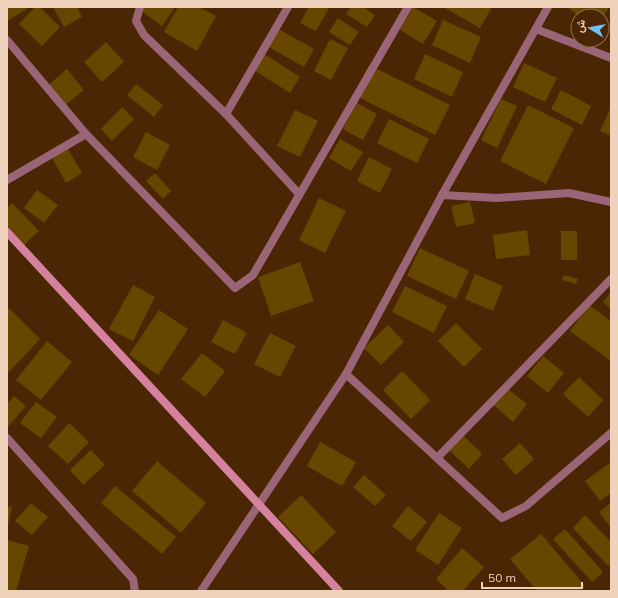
<svg xmlns="http://www.w3.org/2000/svg" width="618" height="598" font-family="Mulish,Vazirmatn,sans-serif">
<style>
.building{fill:#674600}
.lines{fill:none;stroke-linecap:round;stroke-linejoin:round}
.street{stroke:#9a6677;stroke-width:8}
.secondary{stroke:#d5829f;stroke-width:8}
</style>
<rect width="100%" height="100%" fill="#4a2604"/>
<g class="building">
<polygon points="7,7 25,7 27,9 7,21"/>
<polygon points="35,7 40,7 60,27 42,46 19,24"/>
<polygon points="53,7 77,7 82,17 64,27"/>
<polygon points="142,7 175,7 162,26 140,10"/>
<polygon points="178,7 199,7 216,16 197,51 164,32"/>
<polygon points="309,7 329,8 316,31 300,23"/>
<polygon points="351,7 363,7 375,15 367,27 346,14"/>
<polygon points="413,7 437,21 423,44 400,30"/>
<polygon points="443,7 492,7 480,28"/>
<polygon points="567,7 610,7 603,16 579,16"/>
<polygon points="338,18 359,32 350,45 329,32"/>
<polygon points="443,20 481,37 470,63 432,45"/>
<polygon points="273,26 314,49 304,67 263,44"/>
<polygon points="330,39 348,48 331,80 314,71"/>
<polygon points="106,42 124,62 102,82 84,62"/>
<polygon points="261,52 300,77 290,93 251,68"/>
<polygon points="425,54 463,72 452,97 414,79"/>
<polygon points="524,63 557,78 545,102 513,87"/>
<polygon points="369,65 450,105 435,135 354,95"/>
<polygon points="67,69 84,90 64,106 47,86"/>
<polygon points="136,84 163,105 154,117 127,95"/>
<polygon points="561,90 591,106 582,125 551,109"/>
<polygon points="501,99 517,106 497,148 481,140"/>
<polygon points="357,103 377,114 363,140 343,129"/>
<polygon points="528,105 574,128 546,184 500,161"/>
<polygon points="122,107 134,119 112,141 101,129"/>
<polygon points="611,107 611,136 600,131"/>
<polygon points="295,110 318,121 300,157 277,146"/>
<polygon points="389,119 429,139 417,163 377,143"/>
<polygon points="146,132 170,145 157,170 133,157"/>
<polygon points="340,139 363,152 351,171 329,158"/>
<polygon points="68,149 82,173 66,183 52,158"/>
<polygon points="369,157 392,169 380,193 357,181"/>
<polygon points="155,173 171,191 163,199 146,181"/>
<polygon points="37,190 58,205 44,223 24,208"/>
<polygon points="319,198 346,211 325,253 299,240"/>
<polygon points="470,202 475,223 456,227 451,206"/>
<polygon points="12,203 39,231 24,245 7,227 7,208"/>
<polygon points="527,230 530,255 496,259 493,235"/>
<rect x="561" y="231" width="16" height="29"/>
<polygon points="420,248 469,271 456,299 407,276"/>
<polygon points="300,262 314,301 271,316 258,277"/>
<polygon points="475,274 503,286 493,311 465,299"/>
<polygon points="564,275 578,279 576,284 562,280"/>
<polygon points="133,285 155,297 133,341 109,329"/>
<polygon points="405,286 447,306 434,333 392,312"/>
<polygon points="611,292 611,309 603,302"/>
<polygon points="589,305 611,321 611,361 570,331"/>
<polygon points="9,308 40,339 7,374 7,310"/>
<polygon points="159,310 188,329 158,375 129,355"/>
<polygon points="223,320 247,333 235,354 211,342"/>
<polygon points="456,323 482,349 464,367 438,341"/>
<polygon points="388,325 404,342 381,365 364,348"/>
<polygon points="270,333 296,346 280,377 254,364"/>
<polygon points="47,341 72,362 41,400 16,380"/>
<polygon points="202,353 225,371 205,397 181,379"/>
<polygon points="543,356 564,373 548,393 527,376"/>
<polygon points="402,371 430,400 411,419 383,390"/>
<polygon points="579,377 603,400 588,417 563,394"/>
<polygon points="503,385 527,404 513,422 490,402"/>
<polygon points="14,396 26,406 7,428 7,404"/>
<polygon points="36,402 57,417 41,438 20,423"/>
<polygon points="69,423 89,442 68,464 48,446"/>
<polygon points="462,434 482,454 469,469 448,449"/>
<polygon points="320,442 356,462 342,486 307,466"/>
<polygon points="520,443 534,459 516,475 502,459"/>
<polygon points="91,450 105,465 83,485 70,470"/>
<polygon points="157,461 206,503 181,533 132,491"/>
<polygon points="611,462 611,493 600,501 585,481"/>
<polygon points="364,475 386,495 375,506 353,487"/>
<polygon points="115,486 176,537 162,554 101,503"/>
<polygon points="301,495 336,532 313,554 278,517"/>
<polygon points="31,503 48,517 32,535 15,521"/>
<polygon points="611,503 611,528 599,512"/>
<polygon points="7,506 12,507 8,526 7,526"/>
<polygon points="408,506 427,522 411,541 392,526"/>
<polygon points="439,513 462,528 438,565 415,550"/>
<polygon points="585,515 611,542 611,563 608,566 573,528"/>
<polygon points="565,529 603,572 592,582 553,539"/>
<polygon points="541,534 585,586 580,591 537,591 510,559"/>
<polygon points="7,540 29,546 16,591 7,591"/>
<polygon points="462,548 484,567 463,591 449,591 436,579"/>
</g>
<g class="lines">
<g class="street">
<polyline points="140,7 136,21 144,35 226,114 299,194"/>
<polyline points="536,29 611,58"/>
<polyline points="7,40 86,134 235,288 253,275 408,7"/>
<polyline points="226,114 288,7"/>
<polyline points="7,180 86,134"/>
<polyline points="442,195 497,198 569,193 611,202"/>
<polyline points="346,374 502,518 526,506 611,433"/>
<polyline points="7,438 133,579 135,591"/>
<polyline points="437,458 611,279"/>
<polyline points="201,591 346,374 442,195 548,7"/>
</g>
<polyline class="secondary" points="7,232 339,591"/>
</g>
<rect width="618" height="598" fill="none" stroke="#efd2bc" stroke-width="16"/>
<g transform="translate(590 28) rotate(281)"><circle r="19" fill="#4a2604" stroke="#8c6b4e"/>
<path d="M0-3L7 15L0 10L-7 15Z" fill="#70c1f4"/>
<text y="-6" font-size="11" font-weight="bold" text-anchor="middle" fill="#efd2bc">ش</text>
</g>
<path d="M482 582v6h100v-6" fill="none" stroke="#efd2bc" stroke-width="2"/>
<text x="488" y="582" font-size="12" fill="#efd2bc" stroke="#4a2604" stroke-width="3" paint-order="stroke">50 m</text>
</svg>
